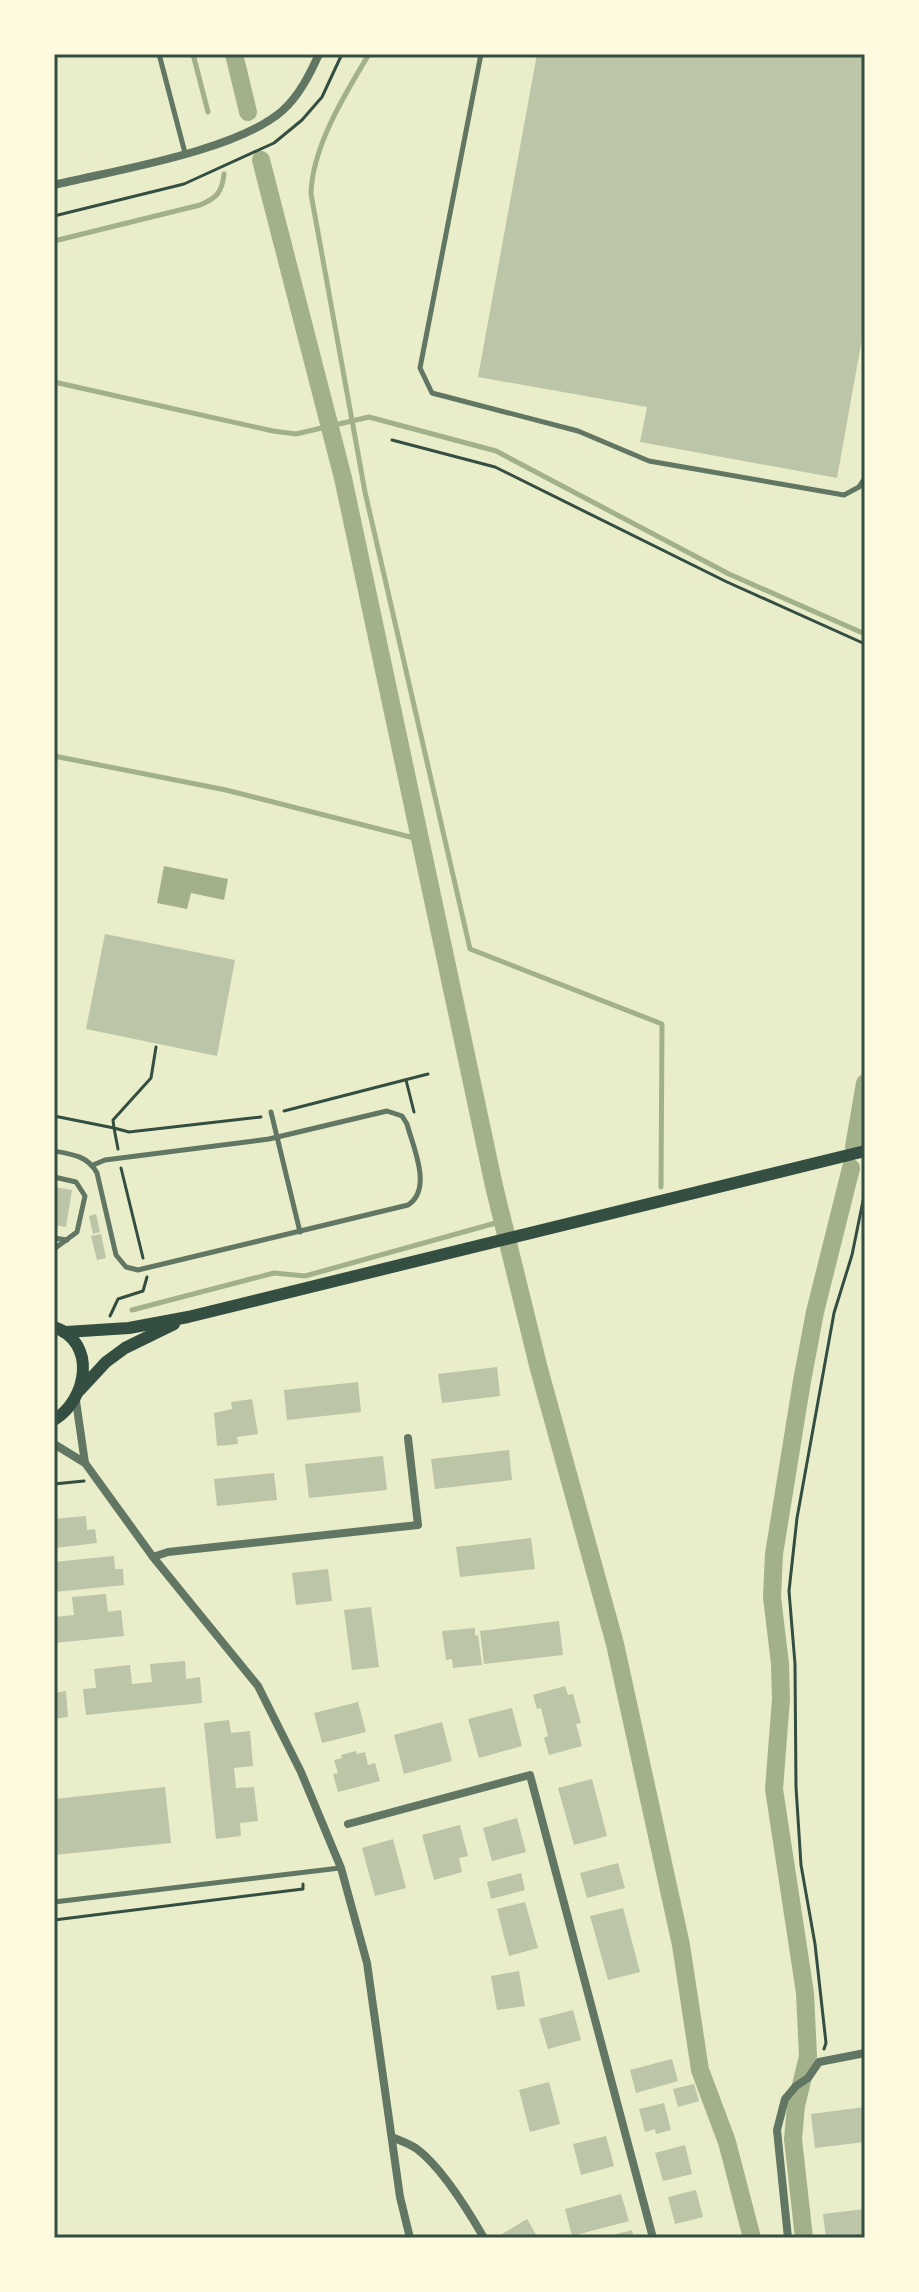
<svg xmlns="http://www.w3.org/2000/svg" width="919" height="2292" font-family="'Golos Text',sans-serif">
<style>
.water{fill:#a3b18a}
.lines{fill:none;stroke-linecap:round;stroke-linejoin:round}
.stream{stroke:#a3b18a;stroke-width:5}
.canal{stroke:#a3b18a;stroke-width:18}
.building{fill:#bcc5a7}
.path{stroke:#344e41;stroke-width:3}
.service{stroke:#617663;stroke-width:5}
.minor{stroke:#617663;stroke-width:8}
.secondary{stroke:#344e41;stroke-width:12}
.neatline{fill:none;stroke:#344e41;stroke-width:3}
</style>
<rect width="100%" height="100%" fill="#e9edc9"/>
<polygon class="water" points="164,866 228,879 224,900 191,893 187,909 157,903"/>
<g class="lines">
<g class="stream">
<polyline points="193,54 208,112"/>
<path d="M369 54C345 94 312 147 311 194L365 492 470 949 662 1024 661 1187"/>
<path d="M54 241 200 205C217 198 222 192 224 174"/>
<polyline points="54,382 273,431 296,434 369,417 496,451 729,574 865,634"/>
<polyline points="54,756 226,790 422,840"/>
<polyline points="132,1310 274,1273 305,1276 503,1221"/>
</g>
<g class="canal">
<polyline points="234,54 248,112"/>
<polyline points="261,160 343,478 494,1186 539,1369 615,1644 681,1945 700,2070 727,2142 752,2238"/>
<polyline points="854,1147 865,1083"/>
<polyline points="804,2238 793,2139 796,2106 808,2056 805,1993 774,1789 781,1699 780,1664 772,1597 774,1554 802,1381 815,1312 851,1168"/>
</g>
</g>
<g class="building">
<polygon points="537,54 865,54 865,322 837,478 640,442 647,407 478,377"/>
<polygon points="105,934 235,960 217,1056 86,1029"/>
<polygon points="54,1187 72,1190 66,1227 54,1225"/>
<polygon points="96,1214 100,1232 93,1234 89,1216"/>
<polygon points="101,1234 106,1258 97,1260 91,1236"/>
<polygon points="497,1367 500,1396 442,1403 438,1374"/>
<polygon points="358,1382 361,1412 287,1420 284,1390"/>
<polygon points="252,1399 258,1434 237,1437 238,1444 217,1446 214,1413 232,1409 231,1402"/>
<polygon points="509,1450 512,1480 435,1489 431,1459"/>
<polygon points="383,1456 387,1490 309,1498 305,1464"/>
<polygon points="274,1473 277,1500 217,1506 214,1479"/>
<polygon points="86,1516 87,1530 95,1529 97,1543 54,1548 54,1519"/>
<polygon points="531,1538 535,1569 460,1577 456,1547"/>
<polygon points="114,1556 115,1569 123,1569 124,1585 54,1592 54,1562"/>
<polygon points="328,1569 332,1601 296,1605 292,1573"/>
<polygon points="106,1594 108,1612 121,1610 124,1636 54,1643 54,1617 74,1615 72,1597"/>
<polygon points="371,1607 379,1667 352,1670 344,1610"/>
<polygon points="559,1621 563,1655 484,1664 480,1631"/>
<polygon points="475,1628 475,1636 478,1635 482,1665 453,1668 452,1659 446,1660 442,1631"/>
<polygon points="185,1661 186,1679 200,1677 202,1703 86,1715 83,1689 96,1688 94,1669 130,1665 132,1684 152,1682 150,1664"/>
<polygon points="565,1686 568,1695 573,1694 581,1723 576,1724 582,1746 549,1755 544,1738 548,1736 541,1708 537,1709 533,1695"/>
<polygon points="66,1691 68,1717 54,1719 54,1693"/>
<polygon points="358,1702 366,1732 322,1743 314,1713"/>
<polygon points="512,1708 522,1746 479,1758 468,1719"/>
<polygon points="229,1720 231,1733 250,1731 253,1766 234,1768 236,1788 254,1787 258,1821 240,1823 241,1836 216,1839 204,1723"/>
<polygon points="442,1722 452,1761 404,1774 394,1735"/>
<polygon points="356,1751 357,1754 365,1752 368,1765 375,1763 380,1781 338,1792 333,1774 338,1773 334,1760 342,1758 341,1755"/>
<polygon points="592,1779 607,1836 574,1845 558,1788"/>
<polygon points="165,1787 171,1843 54,1855 54,1799"/>
<polygon points="517,1818 526,1852 492,1861 483,1828"/>
<polygon points="460,1825 468,1856 459,1858 462,1872 434,1880 422,1835"/>
<polygon points="393,1839 406,1888 375,1896 362,1848"/>
<polygon points="618,1863 625,1888 587,1898 580,1873"/>
<polygon points="521,1873 525,1890 491,1899 487,1882"/>
<polygon points="525,1902 538,1948 509,1956 497,1909"/>
<polygon points="623,1908 640,1972 608,1980 590,1916"/>
<polygon points="519,1971 525,2006 497,2010 491,1976"/>
<polygon points="573,2010 581,2040 548,2049 539,2019"/>
<polygon points="672,2059 678,2081 636,2093 630,2070"/>
<polygon points="549,2082 560,2124 530,2132 519,2090"/>
<polygon points="694,2084 699,2101 678,2107 673,2089"/>
<polygon points="664,2103 671,2130 656,2134 655,2129 645,2132 639,2109"/>
<polygon points="865,2107 865,2142 815,2148 811,2114"/>
<polygon points="606,2136 614,2166 581,2175 573,2144"/>
<polygon points="685,2145 692,2174 663,2181 655,2153"/>
<polygon points="696,2190 703,2217 675,2224 668,2197"/>
<polygon points="621,2194 629,2221 572,2236 565,2209"/>
<polygon points="865,2209 865,2238 826,2238 823,2214"/>
<polygon points="527,2219 538,2238 505,2238 502,2234"/>
<polygon points="632,2230 634,2238 605,2238 605,2237"/>
</g>
<g class="lines">
<g class="path">
<polyline points="54,216 184,184 274,143 302,120 322,97 342,54"/>
<polyline points="392,440 495,467 727,582 865,644"/>
<polyline points="156,1047 151,1078 113,1120 114,1128 129,1132 261,1117"/>
<polyline points="406,1080 414,1112"/>
<polyline points="284,1111 428,1074"/>
<polyline points="54,1116 114,1128 118,1149"/>
<polyline points="121,1168 143,1258"/>
<polyline points="110,1316 118,1299 143,1291 147,1277"/>
<polyline points="54,1484 84,1481"/>
<polyline points="54,1920 303,1889 303,1884"/>
<polyline points="824,2049 826,2043 815,1944 801,1865 796,1787 795,1664 789,1591 797,1518 834,1313 852,1255 865,1191"/>
</g>
<g class="service">
<polyline points="159,54 185,153"/>
<polyline points="481,54 420,368 432,393 578,431 649,461 844,495 859,487 865,478"/>
<polyline points="271,1112 300,1232"/>
<path d="M54 1151C72 1154 88 1156 97 1173L116 1255 126 1267 138 1270 408 1205C433 1189 413 1147 407 1124L402 1116 387 1111 269 1139 105 1160 93 1165"/>
<polyline points="54,1177 76,1182 85,1196 77,1232 54,1249"/>
<polyline points="54,1238 67,1240"/>
<polyline points="54,1902 340,1868"/>
</g>
<g class="minor">
<path d="M54 185C116 170 236 151 282 111 299 96 310 74 319 54"/>
<polyline points="76,1401 85,1463"/>
<polyline points="54,1444 85,1463 153,1557 258,1686 301,1772 341,1868 367,1963 400,2197 410,2238"/>
<polyline points="153,1557 168,1552 418,1525 408,1438"/>
<polyline points="348,1824 530,1775 653,2238"/>
<path d="M394 2138C401 2141 410 2144 417 2149 441 2167 469 2212 484 2238"/>
<polyline points="788,2238 777,2130 785,2099 796,2086 808,2078 819,2062 865,2053"/>
</g>
<g class="secondary">
<path d="M54 1327C97 1342 88 1399 54 1420"/>
<polyline points="66,1332 129,1328 188,1317 865,1151"/>
<polyline points="80,1390 106,1362 125,1348 174,1324"/>
</g>
</g>
<rect width="919" height="2292" fill="none" stroke="#fefae0" stroke-width="112"/>
<rect x="56" y="56" width="807" height="2180" class="neatline"/>
</svg>
